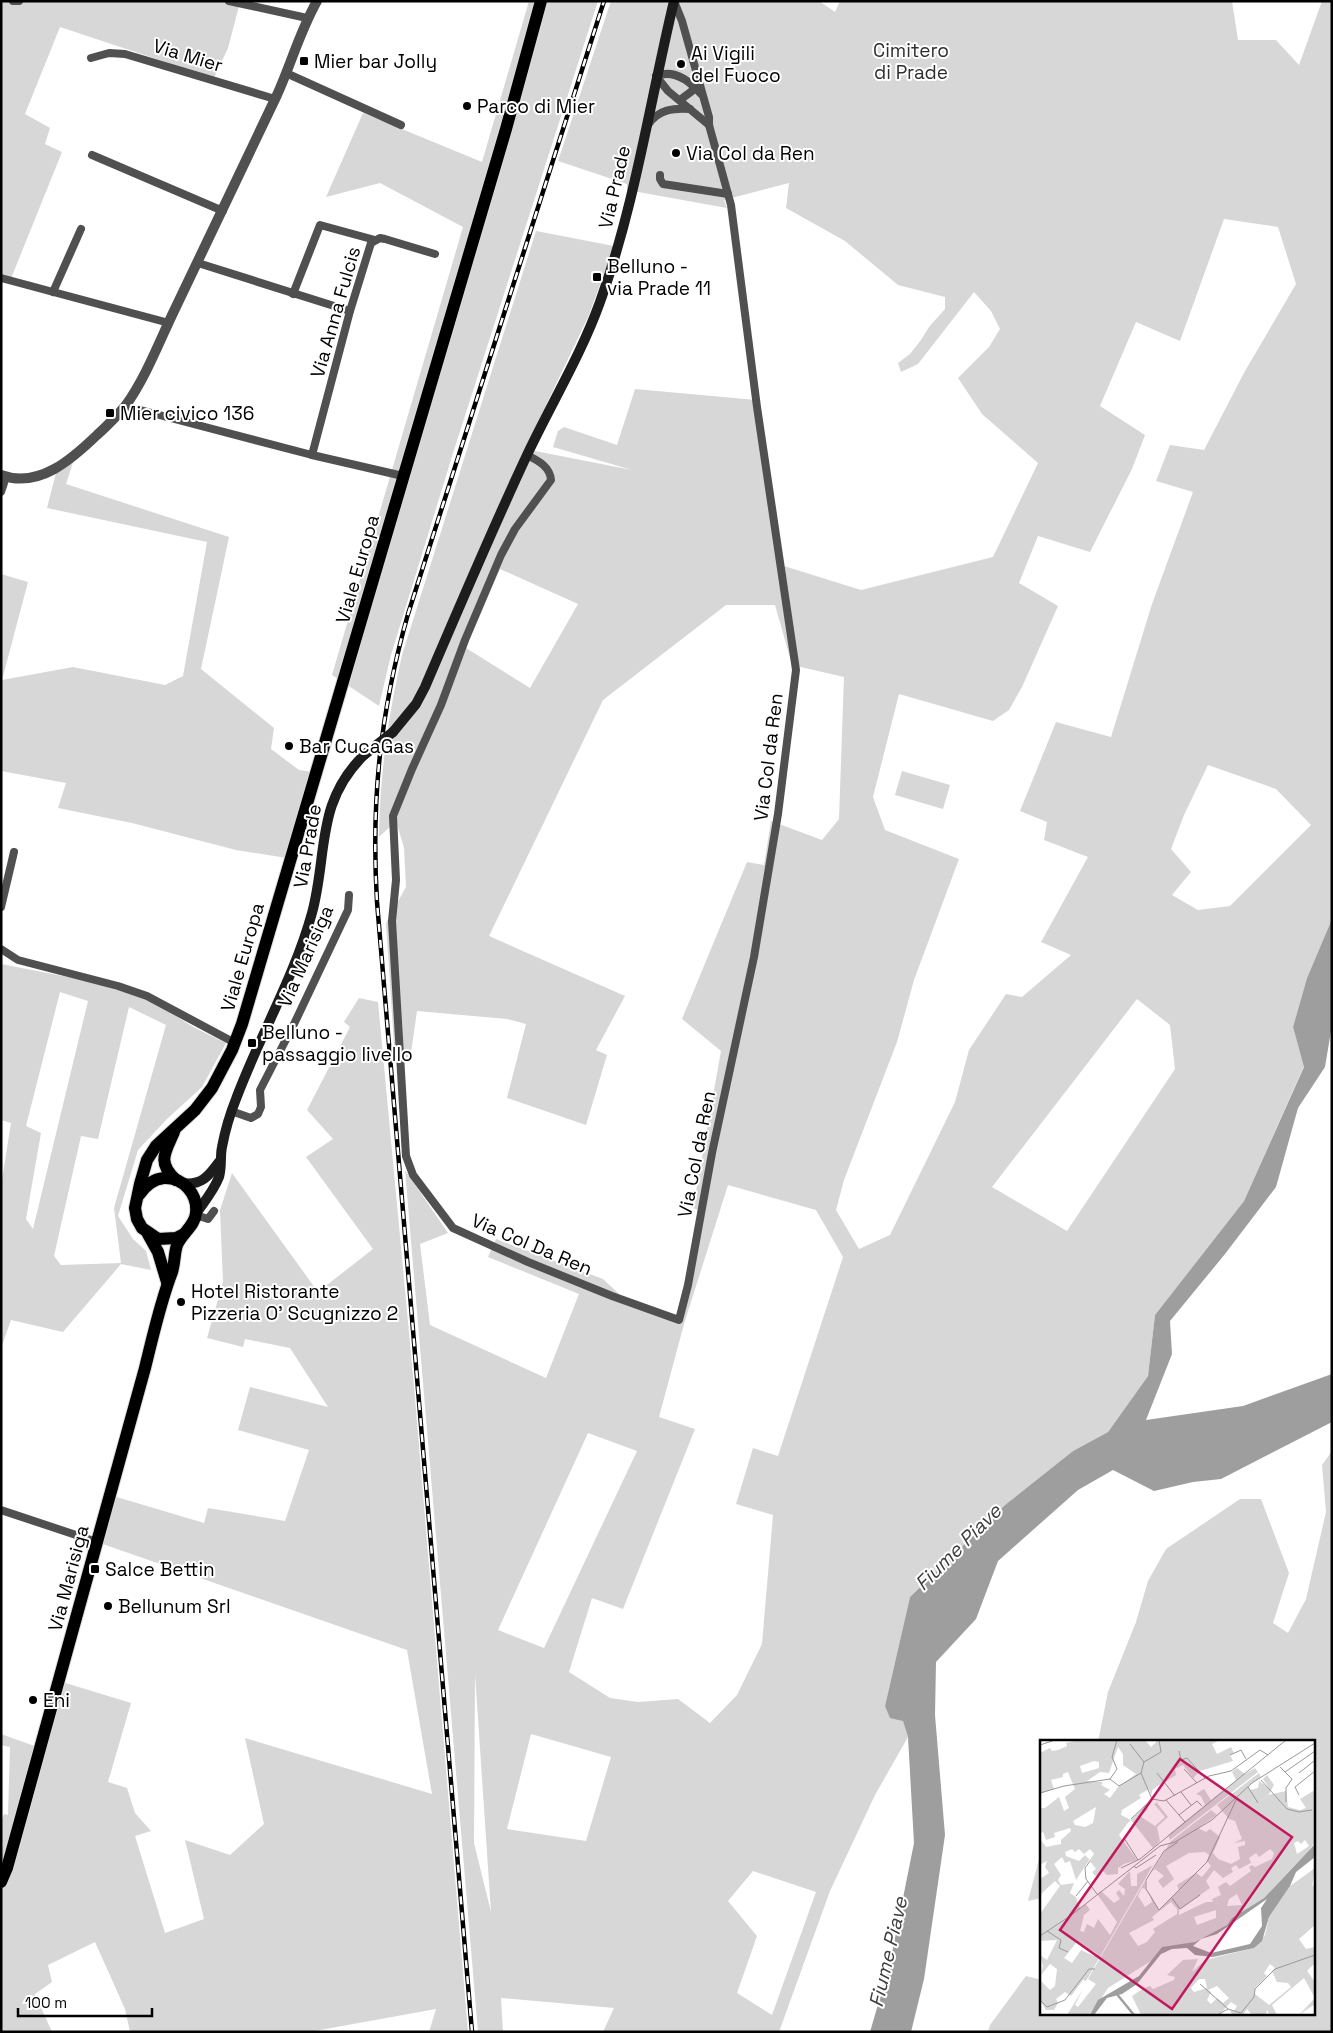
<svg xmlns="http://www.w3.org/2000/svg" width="1333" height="2033" font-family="'Space Grotesk',sans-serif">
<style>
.green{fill:#d7d7d7;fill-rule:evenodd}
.water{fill:#9e9e9e}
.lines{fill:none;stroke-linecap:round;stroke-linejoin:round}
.primary-casing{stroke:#dbdbdb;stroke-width:14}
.minor{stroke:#505050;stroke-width:8}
.tertiary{stroke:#505050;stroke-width:10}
.secondary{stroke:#1d1d1d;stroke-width:10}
.primary{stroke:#000;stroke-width:12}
.rail-casing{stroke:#000;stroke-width:4.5}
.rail{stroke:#fff;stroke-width:2.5;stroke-dasharray:8;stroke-linecap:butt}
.secondary-bridge{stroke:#1d1d1d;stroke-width:10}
.poi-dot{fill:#000;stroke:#fff;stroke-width:2}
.labels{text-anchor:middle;stroke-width:4;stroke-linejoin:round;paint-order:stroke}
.park-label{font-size:19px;fill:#2e2e2e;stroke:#fff}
.poi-label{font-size:19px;fill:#000;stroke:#fff;text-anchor:start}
.street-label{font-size:19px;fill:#000;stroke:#fff}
.water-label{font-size:20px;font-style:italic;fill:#3f3f3f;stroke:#fff}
.inset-river{fill:none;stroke:#9e9e9e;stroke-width:2.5}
.inset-road{fill:none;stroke:#999;stroke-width:1}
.view{fill:#c2185b;fill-opacity:0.15;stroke:#c2185b;stroke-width:2.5}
.inset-edge{fill:none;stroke:#000;stroke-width:2.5}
</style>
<rect width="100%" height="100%" fill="#fff"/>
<g class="green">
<polygon points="1,1 236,1 239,6 228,48 214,78 60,27 25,114 50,128 45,144 62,152 10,281 1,279"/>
<polygon points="529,1 598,1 454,450 391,655 379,706 332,675 463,227 380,183 326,197 363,113 482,162"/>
<path d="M611 1H819L835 12 840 1H1232L1238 40H1276L1299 65 1322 1H1332V919L1307 978 1293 1027 1304 1066 1244 1201 1155 1315 1148 1376 1108 1432 1073 1451 1005 1505 910 1597 885 1706 903 1720 908 1737 875 1795 830 1891 779 2032H603L614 2008 501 1998 503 2032H478L405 1170 448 1233 420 1244 430 1325 546 1378 579 1294 488 1257 496 1239 603 1279 632 1306 677 1321 703 1212 693 1208 721 1051 682 1019 747 862 764 865 771 821 822 840 839 819 844 677 792 665 775 605H726L603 700 489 936 625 996 596 1050 607 1055 586 1125 507 1098 526 1024 507 1019 417 1011 410 1060 395 1061 386 923 406 887 404 848 396 821 379 837C380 773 388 717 402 655L536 231 614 246 589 315 525 449 632 470 553 447 558 431 564 427 617 445 635 389 756 400 784 566 861 590 993 557 1038 463 982 414 958 378 989 347 1000 329 991 311 974 292 918 364 901 372 898 363 910 354 921 340 929 327 945 309V297L898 285 845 241 786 208 789 183 724 200 727 208 627 190V184L558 161ZM1224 219 1278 227 1296 284 1245 371 1204 450 1170 445 1156 481 1193 492 1152 604 1111 737 1056 722 1020 811 1047 822 1044 840 1088 857 1041 942 1071 955 1022 997 1006 994 969 1050 955 1102 890 1235 859 1249 836 1210 844 1180 897 1042 914 980 959 859 885 830 873 797 899 694 993 721 1009 710 1022 687 1058 606 1019 583 1038 536 1090 552 1132 469 1145 435 1100 406 1136 322 1180 341ZM500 569 578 604 530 688 466 648ZM1208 765 1276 789 1311 825 1230 906 1198 910 1172 895 1191 872 1171 849 1184 815ZM1137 999 1170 1025 1175 1069 1067 1231 992 1187ZM728 1185 816 1210 843 1257 778 1456 753 1448 736 1504 773 1515 762 1644 737 1695 710 1723 678 1699 638 1702 610 1698 569 1672 592 1598 623 1609 695 1429 659 1417 684 1324ZM588 1433 637 1451 544 1648 498 1630ZM475 1674 491 1912 474 1843ZM531 1734 611 1757 586 1841 507 1829ZM753 1871 816 1892 772 2015 737 1993 757 1936 728 1901Z"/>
<polygon points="78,447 66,484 229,537 201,669 274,728 271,749 299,770 313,772 287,858 236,850 132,823 58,808 66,783 1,771 1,574 28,582 2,680 73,667 165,685 183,676 207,542 47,508 56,473"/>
<polygon points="902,771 950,785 943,809 895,795"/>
<path d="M1 964 89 981 150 1000 195 1028 226 1043 202 1087 167 1119 138 1150 118 1216 133 1239 146 1251 151 1270 121 1264 63 1332 11 1320 1 1348V1186L11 1123 1 1120ZM60 992 88 1001 33 1229 26 1219 41 1133 26 1126ZM129 1007 166 1025 114 1208 121 1263 61 1265 54 1256 81 1136 98 1139Z"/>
<polygon points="359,998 378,1002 414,1386 468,2032 429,2032 436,2009 309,2032 130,2032 125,2009 95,1942 48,1965 52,1982 35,1994 52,2032 1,2032 1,1822 4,1814 8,1815 10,1747 1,1745 1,1734 40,1748 59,1681 131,1703 108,1782 127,1788 135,1813 151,1831 135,1836 165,1933 204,1919 185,1840 230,1855 264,1824 245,1738 432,1794 407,1650 97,1542 110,1495 204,1523 208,1508 285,1521 309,1450 238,1430 250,1387 328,1407 290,1348 245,1339 243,1347 207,1338 223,1282 220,1210 232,1173 318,1292 373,1249 306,1157 333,1139 307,1110 350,1027 344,1022"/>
<polygon points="1332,1451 1332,2032 988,2032 990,2025 1026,1976 1042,1980 1042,2014 1314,2014 1314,1742 1098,1742 1108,1692 1136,1622 1148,1581 1166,1549 1240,1499 1261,1499 1289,1573 1273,1623 1288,1633 1306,1599 1326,1512 1322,1465"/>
<polygon points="1042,1848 1042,1898 1028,1901"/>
</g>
<polygon class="water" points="1332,919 1332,1025 1325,1067 1298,1108 1276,1187 1225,1254 1170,1321 1172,1354 1146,1420 1243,1406 1332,1374 1332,1422 1221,1479 1193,1482 1154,1491 1113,1470 1078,1490 998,1561 976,1619 936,1662 935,1715 945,1835 924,1979 911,2032 870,2032 890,1963 914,1843 908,1737 903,1721 890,1718 885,1706 910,1597 1005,1505 1073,1451 1108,1432 1148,1376 1155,1315 1244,1201 1304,1067 1293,1027 1307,978"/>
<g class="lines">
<defs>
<g id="primary">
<path d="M174 1132C166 1151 156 1162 176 1180"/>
<polyline points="148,1234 158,1252 167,1282"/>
<polyline points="184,1234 176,1238 158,1239 142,1228 137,1219 135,1208 140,1184 147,1160 156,1146 195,1110 212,1088 232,1050 242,1024 506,129 541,1"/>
<path d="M1 1882 7 1868 145 1368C153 1336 160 1303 172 1272 175 1263 174 1254 177 1245 182 1233 195 1226 196 1213 198 1194 183 1177 164 1178 153 1179 145 1186 139 1195"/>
</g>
</defs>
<use href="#primary" class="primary-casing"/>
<g class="minor">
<polyline points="13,1 19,1"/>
<polyline points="229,1 307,18"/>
<polyline points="91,58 109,53 125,54 275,99"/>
<polyline points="286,73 401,125"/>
<path d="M701 94C689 80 674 69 656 76L668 91 709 125"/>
<polyline points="680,100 692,91 695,83"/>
<path d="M648 125C658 109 674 108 690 109"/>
<polyline points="92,155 223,211"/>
<polyline points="660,175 660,179 663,184 728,194"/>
<polyline points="198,263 350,311"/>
<polyline points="1,278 169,323"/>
<polyline points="53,292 81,229"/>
<polyline points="293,294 320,225 375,240"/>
<polyline points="125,406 312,455 403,476"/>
<polyline points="312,455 350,311 371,243 380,238 385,239 435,254"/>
<path d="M527 455C539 461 550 467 551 480L515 529 501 555 465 640 441 705 412 769 393 816 396 880 392 921 406 1156 413 1175 453 1228 528 1262 612 1296 679 1320 688 1285 712 1153 754 957 778 814 796 670 757 407 731 205 709 125V117L682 21 674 1"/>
<polyline points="1,492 6,477"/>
<polyline points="1,907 14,852"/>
<polyline points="1,949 18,960 118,986 147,996 235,1043"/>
<polyline points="231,1111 251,1118 258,1114 261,1107 260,1090 295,1022 348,910 349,895"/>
<polyline points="196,1215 208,1219 214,1211"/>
<polyline points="1,1510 97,1542"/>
</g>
<path class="tertiary" d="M1 475C39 489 72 459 97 435 107 426 117 416 126 405 146 377 159 342 174 311 209 239 243 167 277 95 291 64 300 31 317 1"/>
<g class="secondary">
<path d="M393 732 416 704 425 687C458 610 491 532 527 455 551 404 581 355 600 302 635 205 650 101 674 1"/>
<path d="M182 1183C201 1186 209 1176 219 1162"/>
<path d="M197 1212C205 1201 214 1190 219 1177 222 1167 220 1156 222 1147 225 1131 230 1114 236 1099 259 1037 294 978 312 913 328 854 315 803 364 755"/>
</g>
<use href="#primary" class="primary"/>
<defs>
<path id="rail" d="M472 2032 377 902C371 800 380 713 408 614L604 1"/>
</defs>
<use href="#rail" class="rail-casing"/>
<use href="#rail" class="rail"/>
<polyline class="secondary-bridge" points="364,755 393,732"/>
</g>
<g class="poi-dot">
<rect x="299" y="56" width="10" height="10" rx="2.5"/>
<circle cx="681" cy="64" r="5"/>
<circle cx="467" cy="106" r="5"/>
<circle cx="676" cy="153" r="5"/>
<rect x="592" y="272" width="10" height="10" rx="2.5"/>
<rect x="105" y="408" width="10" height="10" rx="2.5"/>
<circle cx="289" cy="746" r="5"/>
<rect x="247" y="1038" width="10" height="10" rx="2.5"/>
<circle cx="181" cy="1302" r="5"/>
<rect x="90" y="1564" width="10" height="10" rx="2.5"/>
<circle cx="108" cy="1606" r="5"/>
<circle cx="33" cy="1700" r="5"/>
</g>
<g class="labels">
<g class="park-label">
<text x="911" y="57">Cimitero<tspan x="911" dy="22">di Prade</tspan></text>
</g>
<g class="poi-label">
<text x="691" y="60">Ai Vigili<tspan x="691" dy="22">del Fuoco</tspan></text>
<text x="314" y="68">Mier bar Jolly</text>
<text x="477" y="113">Parco di Mier</text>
<text x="686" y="160">Via Col da Ren</text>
<text x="607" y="273">Belluno -<tspan x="607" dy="22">via Prade 11</tspan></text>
<text x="120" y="420">Mier civico 136</text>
<text x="299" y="753">Bar CucaGas</text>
<text x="262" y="1039">Belluno -<tspan x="262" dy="22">passaggio livello</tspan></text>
<text x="191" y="1298">Hotel Ristorante<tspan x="191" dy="22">Pizzeria O' Scugnizzo 2</tspan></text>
<text x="105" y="1576">Salce Bettin</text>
<text x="118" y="1613">Bellunum Srl</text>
<text x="43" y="1707">Eni</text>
</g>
<g class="street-label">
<text transform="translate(188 55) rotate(17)" y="7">Via Mier</text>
<text transform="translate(614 187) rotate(-77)" y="7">Via Prade</text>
<text transform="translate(335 312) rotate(-74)" y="7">Via Anna Fulcis</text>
<text transform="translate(357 569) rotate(-74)" y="7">Viale Europa</text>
<text transform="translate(768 757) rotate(-83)" y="7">Via Col da Ren</text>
<text transform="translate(307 846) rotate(-80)" y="7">Via Prade</text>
<text transform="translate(305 956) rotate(-66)" y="7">Via Marisiga</text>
<text transform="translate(242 957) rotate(-74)" y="7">Viale Europa</text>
<text transform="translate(696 1154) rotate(-79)" y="7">Via Col da Ren</text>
<text transform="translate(532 1244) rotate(23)" y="7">Via Col Da Ren</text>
<text transform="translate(68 1578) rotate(-75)" y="7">Via Marisiga</text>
</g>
<g class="water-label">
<text transform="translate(958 1547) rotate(-45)" y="7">Fiume Piave</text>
<text transform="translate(888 1952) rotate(-77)" y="7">Fiume Piave</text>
</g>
</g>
<g transform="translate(1040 1740)">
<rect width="275" height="275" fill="#fff"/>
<path d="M39 0H105L111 7 118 0H180L172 4 177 14 191 7 194 13 190 15 193 21 160 31 153 38 143 25 135 29 136 35 113 49 111 55 109 49 99 55 101 58 82 70 81 75 91 80 105 65 108 69 100 76 115 86 125 77 114 64 120 61 117 63 128 77 117 87 120 101 113 108 91 80 87 84 79 95 97 120 84 124 78 128V134L67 135 63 131 55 136 52 132 56 129 49 120 36 140 30 121 25 123 22 117 14 124 21 135 18 140 21 145 34 143 30 153 36 157 40 168 46 164 50 170 44 175 40 191 44 192 47 184 54 188 58 179 70 195 77 182 57 154 61 151 74 163 80 159 76 153 79 150 84 156 85 149 78 144 87 134 90 131 91 146H97V134L113 125 46 241 43 240 31 256 25 252 16 259 18 263 14 270H6L0 260V240L10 250 15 246 17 229 10 224 1 235 3 226 0 215 7 220 17 200 0 201V174L20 146 15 141 0 155V139L9 133 5 127 7 121 0 125V99L6 107 21 104V100L31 91 30 88 14 93 15 97 6 100 3 92 0 93V68H5L19 57 24 71 29 68 25 57 35 49 28 32 23 34V37L11 40 14 49 0 54V13L10 8 12 11 18 10 27 6 26 3ZM78 7 83 14V25L96 34 78 47 70 58 64 54 70 50 61 45 63 42 47 41 60 32 69 33ZM54 21 59 22V28L42 33 40 26ZM56 67 53 83 45 87 35 85 33 81ZM32 109 35 112 39 109 44 114 50 109 54 114 50 120 45 115 39 121 26 116 25 112ZM36 203 58 214 54 216 41 210 32 223 24 218ZM197 28 205 34 215 28 218 32 130 100 128 95 165 65 161 56 156 54 164 49 171 60 196 40 192 32ZM219 33 221 37 208 46 210 50 218 48 219 41 229 48 223 39 227 35 234 45 229 54 210 69 228 55 246 51 248 67 260 70 266 68 260 59 275 50V102L271 108 224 158 192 178 187 185 149 205 122 207 114 219 68 248 50 275H27L43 249 35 265 38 267 56 244 48 239 105 141V149L102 148 98 156 105 167 112 162 109 152 119 170 139 150 137 145 156 133 162 137 171 126 167 121 169 115 165 112 149 113 126 126 134 139 123 148 118 141 124 136 115 129 112 132 131 101 171 70 177 75 158 88 166 92 170 89 180 97 173 113 178 119 191 124 200 119 198 107 205 105V101L194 103 202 99 195 81 189 79 177 65ZM265 100 269 106 257 114 254 103 258 101 261 104ZM230 109 234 113 232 119 215 127 212 125 209 127 211 131 190 146 186 142 178 147 181 155 172 159 173 162H166L139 175V170L170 148 166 141 174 130 183 138 193 132 191 128 196 125 199 129 211 123 209 118 216 113 219 117ZM197 154 202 165 187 166 189 159ZM131 162 137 169V174L113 189 115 192 107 202 98 206 89 193 114 180 112 177ZM176 170V178L157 185 154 177ZM275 128 272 147 275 143V185L259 199 266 209 275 207V223L267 231 275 242V264L259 275 275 258 264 238 232 265 237 275H230L227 270 226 275H212L207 269 203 275H192L190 270 194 271 197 266 191 262 179 275H101L92 256 104 248 110 246 113 249 134 240 135 237 127 235 143 220 158 219 152 232 165 220 214 208 225 195 229 177 250 146ZM230 224 235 228 232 231 237 242 248 243 251 247 229 265 215 254V248L227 236 224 233ZM159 239H165L167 248 154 252 151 248ZM177 246 189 258 183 263 177 258 171 264 167 260 171 252 168 250Z" fill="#d7d7d7" fill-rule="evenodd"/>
<path d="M275 104V117L256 132 250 146 229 177 222 201 214 208 173 217 155 215 147 208 132 209 121 214 97 244 82 254 67 258 54 275H50L58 260 99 236 122 207 155 202 187 185 192 178 224 158ZM227 159 221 168 222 186 210 204 171 213 153 206 161 199 177 194Z" fill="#9e9e9e" fill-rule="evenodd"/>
<path class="inset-river" d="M76 253 94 275"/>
<path class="inset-road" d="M90 4 104 22M0 5 15 0M139 11 141 20 147 18 165 38M190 15 201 10 206 19M240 27 252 39 246 48V62M144 29 157 43M245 32 275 11M101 33 112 59 124 61 169 36 191 31 220 10 228 15M101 33 104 22 121 12 119 0M117 33 135 56M259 33 274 21M70 39 77 29 72 17 77 0M221 40 247 69 259 72 272 70M208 47 218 63M141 52 151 65M0 53 24 46 70 39 79 46 101 33M259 55 255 47 275 31M126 60 145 82M139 75 157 61 162 66M91 79 112 59M91 91 84 98 98 120M138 102 124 111 106 140V149L119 170 167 122 197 58M50 121 45 128 46 139 57 154M94 126 96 128 116 115M81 128 100 119 246 0M36 156 48 141M132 158 140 169 160 155M7 191 21 200 19 208 28 212M0 196 30 176 120 106 135 102 172 80 212 43 275 3M160 244 188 269M0 260 7 267 25 260 49 229H55M201 273 214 257 215 249 235 229 275 215M177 275 188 269 201 273"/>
<path class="view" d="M140 19 252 97 132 269 20 190Z"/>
<rect width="275" height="275" class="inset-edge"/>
</g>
<rect width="1333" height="2033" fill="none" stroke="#000000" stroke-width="5"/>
<path d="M18 2008v8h134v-8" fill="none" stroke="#000000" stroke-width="2.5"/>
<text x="25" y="2008" font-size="15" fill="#000000" stroke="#ffffff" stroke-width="4" paint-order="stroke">100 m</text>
</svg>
